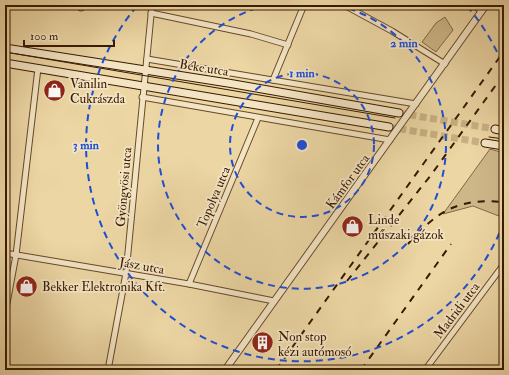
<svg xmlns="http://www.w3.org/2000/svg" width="509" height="375" font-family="'IM FELL Double Pica',serif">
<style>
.green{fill:#cdb688;stroke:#826844}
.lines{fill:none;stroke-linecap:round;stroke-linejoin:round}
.secondary-tunnel{stroke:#c8b083;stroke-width:7;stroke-dasharray:7 3.5;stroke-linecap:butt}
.minor-casing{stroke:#65492a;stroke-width:7}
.tertiary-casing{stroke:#65492a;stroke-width:8}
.secondary-casing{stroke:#381a01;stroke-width:9}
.minor{stroke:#f3e4c4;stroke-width:5}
.tertiary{stroke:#f3e4c4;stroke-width:6}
.secondary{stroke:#f3e4c4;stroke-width:7}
.tram{stroke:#381a01;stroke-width:1}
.rail{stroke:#381a01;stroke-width:2;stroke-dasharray:7 7;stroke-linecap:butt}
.ring{fill:none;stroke:#1d4ed8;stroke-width:2;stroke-dasharray:7 5}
.labels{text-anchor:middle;stroke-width:3.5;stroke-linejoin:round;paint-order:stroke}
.street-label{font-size:13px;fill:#381a01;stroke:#f3e4c4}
.poi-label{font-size:13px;fill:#381a01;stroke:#f3e4c4;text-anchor:start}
.centre{fill:#1d4ed8;stroke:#f3e4c4;stroke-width:2}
.ring-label{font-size:12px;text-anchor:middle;font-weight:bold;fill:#1d4ed8;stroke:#f3e4c4;stroke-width:3.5;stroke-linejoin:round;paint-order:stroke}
</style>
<rect width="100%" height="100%" fill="#ecd6a4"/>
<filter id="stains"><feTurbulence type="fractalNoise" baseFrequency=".005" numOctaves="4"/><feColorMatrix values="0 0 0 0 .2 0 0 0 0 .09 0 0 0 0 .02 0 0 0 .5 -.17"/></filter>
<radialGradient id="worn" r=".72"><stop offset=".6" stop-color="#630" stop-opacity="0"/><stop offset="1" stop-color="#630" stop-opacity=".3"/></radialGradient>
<g class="green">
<polygon points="445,17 453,30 436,52 422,42 436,23"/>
<polygon points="490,149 504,153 504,218 473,206 443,214"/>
</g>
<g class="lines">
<g class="secondary-tunnel">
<polyline points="399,113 495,129"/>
<polyline points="389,127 485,143"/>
</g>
<defs>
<g id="minor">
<polyline points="139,5 152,7"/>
<polyline points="344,5 392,31 445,64"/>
<polyline points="473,5 482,11"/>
<polyline points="81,8 81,5"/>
<polyline points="151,13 251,34 288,45"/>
<polyline points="147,59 416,104"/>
<polyline points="273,80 304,5"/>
<polyline points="142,97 390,140"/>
<polyline points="5,253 189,284 274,301"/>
<polyline points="189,284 258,118"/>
<polyline points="5,314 16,255 38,68"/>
<polyline points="108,370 126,273 152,5"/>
<polyline points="425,370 504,264"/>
</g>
<polyline id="tertiary" points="225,370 486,5"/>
<g id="secondary">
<polyline points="5,48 228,83 399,113"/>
<polyline points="5,63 389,127"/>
<polyline points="495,129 504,131"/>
<polyline points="485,143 504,146"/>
</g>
</defs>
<use href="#minor" class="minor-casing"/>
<use href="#tertiary" class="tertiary-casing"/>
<use href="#secondary" class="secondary-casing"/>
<use href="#minor" class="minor"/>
<use href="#tertiary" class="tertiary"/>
<use href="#secondary" class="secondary"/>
<g class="tram">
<polyline points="5,52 395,118"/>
<polyline points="489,137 504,139"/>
</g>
<g class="rail">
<path d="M408 244C437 211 458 198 503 202"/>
<polyline points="347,281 431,175 501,78"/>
<polyline points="276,370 504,51"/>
<polyline points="361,370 451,244"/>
</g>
</g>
<g class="ring">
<circle cx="302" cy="145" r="72"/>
<path d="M337 5A144 144 0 1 1 267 5"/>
<path d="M504 222A216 216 0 1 1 137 6M467 6A216 216 0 0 1 504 68"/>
</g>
<defs>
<symbol id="shop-disc" viewBox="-11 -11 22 22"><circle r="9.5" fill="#8f2418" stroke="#f3e4c4"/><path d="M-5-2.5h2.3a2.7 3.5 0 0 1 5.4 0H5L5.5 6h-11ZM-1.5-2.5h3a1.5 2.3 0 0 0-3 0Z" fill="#fff"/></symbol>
<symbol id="building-disc" viewBox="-11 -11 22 22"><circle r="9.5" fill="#8f2418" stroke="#f3e4c4"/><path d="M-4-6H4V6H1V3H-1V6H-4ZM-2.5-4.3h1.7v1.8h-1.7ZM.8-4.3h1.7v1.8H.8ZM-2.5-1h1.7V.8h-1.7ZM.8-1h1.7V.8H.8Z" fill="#fff"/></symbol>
</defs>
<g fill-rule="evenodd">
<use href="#shop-disc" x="42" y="78" width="25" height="25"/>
<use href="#shop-disc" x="340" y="214" width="25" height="25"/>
<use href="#shop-disc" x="14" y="274" width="25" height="25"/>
<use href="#building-disc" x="250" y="330" width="25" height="25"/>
</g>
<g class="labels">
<g class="street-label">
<text transform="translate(204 67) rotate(9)" y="5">Béke utca</text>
<text transform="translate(347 181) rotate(-54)" y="5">Kámfor utca</text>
<text transform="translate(123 187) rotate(-85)" y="5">Gyöngyösi utca</text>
<text transform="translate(213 197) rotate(-67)" y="5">Topolya utca</text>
<text transform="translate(142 265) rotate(10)" y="5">Jász utca</text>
<text transform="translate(456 310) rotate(-53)" y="5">Madridi utca</text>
</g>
<g class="poi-label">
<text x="70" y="88">Vanilin<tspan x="70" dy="15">Cukrászda</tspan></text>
<text x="368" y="224">Linde<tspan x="368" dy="15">műszaki gázok</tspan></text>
<text x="42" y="291">Bekker Elektronika Kft.</text>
<text x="278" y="341">Non stop<tspan x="278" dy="15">kézi autómosó</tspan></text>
</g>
</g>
<circle cx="302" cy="145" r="6" class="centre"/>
<g class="ring-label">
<text x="404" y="47">2 min</text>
<text x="302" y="77">1 min</text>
<text x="86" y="149">3 min</text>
</g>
<rect width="509" height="375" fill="none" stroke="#ecd6a4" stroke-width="20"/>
<rect x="6" y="6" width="497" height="363" fill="none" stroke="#381a01" stroke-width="2"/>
<rect x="10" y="10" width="489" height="355" fill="none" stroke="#381a01"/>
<path d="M24 40v6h90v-6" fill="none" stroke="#381a01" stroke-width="2"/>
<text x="30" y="40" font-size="12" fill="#381a01" stroke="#f3e4c4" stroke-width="3" paint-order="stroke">100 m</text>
<rect width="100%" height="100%" filter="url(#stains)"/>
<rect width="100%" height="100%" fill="url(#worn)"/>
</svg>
